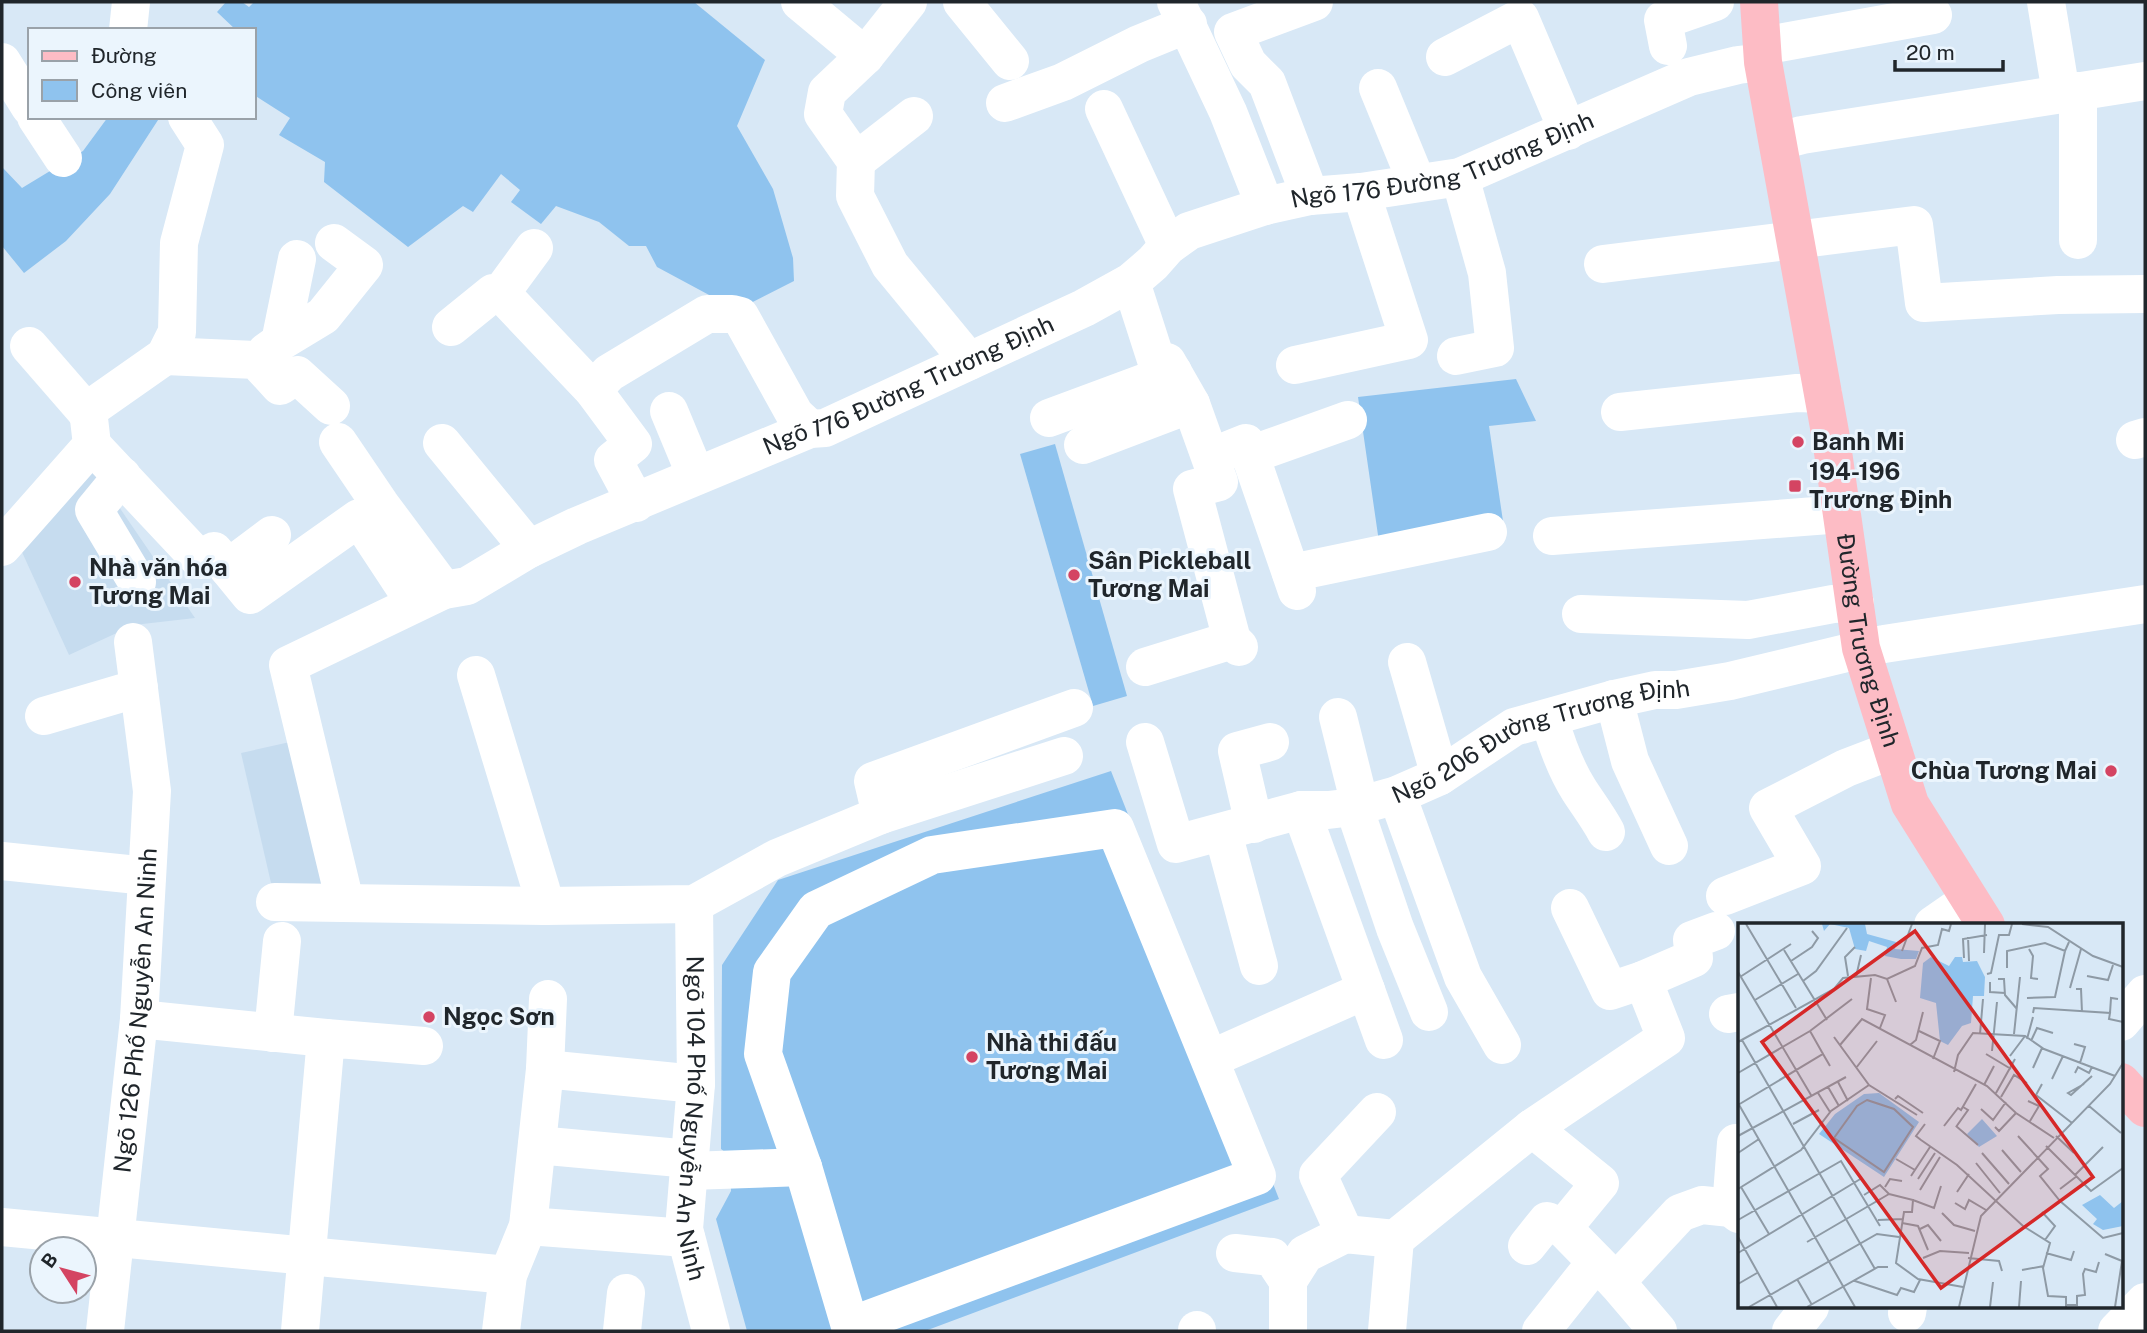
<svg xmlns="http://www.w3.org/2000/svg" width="2147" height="1333" font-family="'Public Sans',sans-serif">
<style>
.built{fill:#c6dcef}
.green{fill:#8fc3ee}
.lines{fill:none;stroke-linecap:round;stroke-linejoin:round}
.minor{stroke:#fff;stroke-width:38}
.major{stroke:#fdbcc5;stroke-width:38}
.poi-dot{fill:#d44462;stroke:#ebf5fd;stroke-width:2.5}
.labels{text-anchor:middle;stroke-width:6;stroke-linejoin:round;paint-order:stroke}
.street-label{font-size:24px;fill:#20262b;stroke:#ebf5fd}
.poi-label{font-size:24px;font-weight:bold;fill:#20262b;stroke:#ebf5fd;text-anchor:start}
.inset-road{fill:none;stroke:#8e9aa5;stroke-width:2}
.view{fill:#d62828;fill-opacity:0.15;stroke:#d62828;stroke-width:3.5}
.inset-edge{fill:none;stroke:#20262b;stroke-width:3.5}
</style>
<rect width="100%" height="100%" fill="#d8e8f6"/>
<g class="built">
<polygon points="91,466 195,618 134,625 69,655 16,539"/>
<polygon points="299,740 339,897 274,896 241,753"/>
</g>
<g class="green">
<polygon points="226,2 242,2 249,7 254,2 694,2 765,60 737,126 773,189 793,258 794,281 737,310 657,267 646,246 629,246 599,222 556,206 541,224 511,202 520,190 501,174 473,212 463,206 408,247 324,182 325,162 279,135 290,118 254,95 254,30 236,30 217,12"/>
<polygon points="108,117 160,117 110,194 66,241 24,273 2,246 2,167 22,188 83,151"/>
<polygon points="1516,379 1536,421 1489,426 1504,528 1379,542 1358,397"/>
<polygon points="1055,444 1127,696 1093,706 1020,454"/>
<polygon points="1111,771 1279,1199 925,1331 747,1331 716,1219 731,1191 730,1156 721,1149 722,965 778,880"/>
</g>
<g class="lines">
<g class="minor">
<polyline points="800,2 865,56"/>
<polyline points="908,2 865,56 827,92 823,114 856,161 855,196 890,265 969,361"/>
<polyline points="962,2 1010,61"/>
<polyline points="1176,2 1228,112 1265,206"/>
<polyline points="2046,2 2061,93"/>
<polyline points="128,30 131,2"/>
<polyline points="1668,46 1663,20 1715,2"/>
<polyline points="1762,46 1933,15"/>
<polyline points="1445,57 1520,18 1568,131"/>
<polyline points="2,62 30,107"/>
<polyline points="1378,88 1417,183"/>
<polyline points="2078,91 2078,240"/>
<polyline points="1005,103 1063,82 1139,44 1188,24"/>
<polyline points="1104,109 1168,246"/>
<polyline points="36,117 63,158"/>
<polyline points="1779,141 1802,135 2145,81"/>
<polyline points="856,161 914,116"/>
<polyline points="1310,196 1267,83 1248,64 1233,32 1314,2"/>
<polyline points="1603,264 1914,225 1924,303 2058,295 2145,294"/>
<polyline points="1131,282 1158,366 1167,362 1191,404 1219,482 1192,489 1232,640 1239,647"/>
<polyline points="501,293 593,390 633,444 613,460 636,503"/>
<polyline points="451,327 493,293 501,293 534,248"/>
<polyline points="280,342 323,316 364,265 334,243"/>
<polyline points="29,346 89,415"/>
<polyline points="266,352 280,342 297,259"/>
<polyline points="165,356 256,360 280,386 297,375 331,406"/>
<polyline points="1456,356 1495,348 1487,273 1460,177"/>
<polyline points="1295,365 1409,340 1361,192"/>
<polyline points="593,390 609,373 707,314 732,314 740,316 795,415 810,429"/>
<polyline points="669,411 696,476"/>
<polyline points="1620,412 1797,393 1823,394"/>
<polyline points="1049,418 1173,372"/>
<polyline points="2135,440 2145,437"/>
<polyline points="338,442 380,504 444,590"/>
<polyline points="442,443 529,549"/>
<polyline points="92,445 200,560 214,551 250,595 359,518 415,603"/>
<polyline points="1083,445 1191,404"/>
<polyline points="1250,455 1348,420"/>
<polyline points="1211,457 1246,443 1297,591"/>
<polyline points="122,476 94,510 137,582"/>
<polyline points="1552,536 1842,514"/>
<polyline points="2,547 92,445 88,410 165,356 177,332 179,243 205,145 187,117"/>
<polyline points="228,568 272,535"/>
<polyline points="1291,573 1488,532"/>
<polyline points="1581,614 1748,620 1833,604 1855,603"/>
<polyline points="1407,662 1440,776"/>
<polyline points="1145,667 1232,640"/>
<polyline points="476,675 541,889 545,906"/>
<polyline points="1614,699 1630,761 1669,846"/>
<polyline points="44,716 139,688"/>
<polyline points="1338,717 1360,805"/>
<path d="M1549 718C1556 742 1565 768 1579 790 1588 804 1598 817 1606 832"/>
<path id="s1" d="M1145 742 1176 844 1301 810H1328L1354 807 1397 795 1440 776 1514 727 1614 699 1655 690H1676L1730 681 1884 644 2145 604"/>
<polyline points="1397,795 1463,977 1502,1045"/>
<polyline points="1354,807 1395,928 1429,1012"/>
<polyline points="1301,810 1384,1040"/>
<polyline points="881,815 873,781 1074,708"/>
<polyline points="1254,824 1237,751 1270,742"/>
<polygon points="1115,828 1257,1176 850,1326 803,1167 763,1054 772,972 816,910 932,855"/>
<polyline points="1223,833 1259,966"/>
<polyline points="2,861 147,876"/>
<polyline points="1725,896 1802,866 1768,808 1846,768 1893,750"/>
<polyline points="275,902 545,906 694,904 777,858 881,815 1064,756"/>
<path id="s2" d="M345 902 288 665 444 590 467 586 529 549 577 526 810 429 825 428 1084 308 1131 282 1153 263 1168 246 1189 231 1265 206 1310 196 1361 192 1460 177 1689 77 1738 65 1763 62"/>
<path id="s3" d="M694 904 696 1084 684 1229 711 1331"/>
<polyline points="1933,925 1969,900"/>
<polyline points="1643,980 1694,958 1692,940 1716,931"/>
<polyline points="1728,1014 1739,1012"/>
<polyline points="139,1019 326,1038"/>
<polyline points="2121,1022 2145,994"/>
<polyline points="273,1033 282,941"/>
<polyline points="1226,1052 1366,990"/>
<polyline points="545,1069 696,1084"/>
<polyline points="1532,1128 1666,1038 1643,980 1610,991 1570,908"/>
<polyline points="537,1145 690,1159"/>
<polyline points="689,1171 803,1167"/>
<polyline points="1731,1208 1736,1143 1739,1143"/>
<polyline points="528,1226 686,1238"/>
<polyline points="2,1227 508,1275"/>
<polyline points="1345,1234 1318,1175 1377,1112"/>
<polyline points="1395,1239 1532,1128 1600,1183 1563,1228 1616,1282 1658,1331"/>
<polyline points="1527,1246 1547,1221 1563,1228"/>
<polyline points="1235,1253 1272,1257 1288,1281"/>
<polyline points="1616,1282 1680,1213 1702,1205 1731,1208 1739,1214"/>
<polyline points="1907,1313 1908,1307"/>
<polyline points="1197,1330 1197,1331"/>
<path id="s4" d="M105 1331 139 1019 152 791 133 642"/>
<polyline points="300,1331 326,1038 424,1046"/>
<polyline points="501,1331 508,1275 528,1226 545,1069 548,999"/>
<polyline points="622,1331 626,1293"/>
<polyline points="1288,1331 1288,1281 1305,1254 1345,1234 1395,1239"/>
<polyline points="1387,1331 1395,1239"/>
<polyline points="1541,1331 1596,1262"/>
<polyline points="1791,1331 1810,1307"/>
<polyline points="2117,1331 2145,1302"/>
</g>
<g class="major">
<path id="s5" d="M1759 2 1763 62 1831 438 1861 648 1910 804 1986 925"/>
<polyline points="2121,1082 2145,1108"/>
</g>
</g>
<g class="poi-dot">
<circle cx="1798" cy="442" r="7"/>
<rect x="1788" y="479" width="14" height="14" rx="3.5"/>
<circle cx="1074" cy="575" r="7"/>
<circle cx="75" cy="582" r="7"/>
<circle cx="2111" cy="771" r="7"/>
<circle cx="429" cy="1017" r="7"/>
<circle cx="972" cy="1057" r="7"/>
</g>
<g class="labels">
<g class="street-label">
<text dy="8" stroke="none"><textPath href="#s2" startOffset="1514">Ngõ 176 Đường Trương Định</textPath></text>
<text dy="8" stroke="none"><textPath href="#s2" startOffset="926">Ngõ 176 Đường Trương Định</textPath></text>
<text dy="8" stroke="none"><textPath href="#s5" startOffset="648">Đường Trương Định</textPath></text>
<text dy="8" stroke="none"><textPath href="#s1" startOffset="490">Ngõ 206 Đường Trương Định</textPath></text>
<text dy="8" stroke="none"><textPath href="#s4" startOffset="322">Ngõ 126 Phố Nguyễn An Ninh</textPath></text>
<text dy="8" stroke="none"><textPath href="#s3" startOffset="215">Ngõ 104 Phố Nguyễn An Ninh</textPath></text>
</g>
<g class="poi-label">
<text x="1812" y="450">Banh Mi</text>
<text x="1809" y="480">194-196<tspan x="1809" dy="28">Trương Định</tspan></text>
<text x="1088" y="569">Sân Pickleball<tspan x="1088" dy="28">Tương Mai</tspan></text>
<text x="89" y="576">Nhà văn hóa<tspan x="89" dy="28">Tương Mai</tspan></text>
<text x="2097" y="779" text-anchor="end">Chùa Tương Mai</text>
<text x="443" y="1025">Ngọc Sơn</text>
<text x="986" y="1051">Nhà thi đấu<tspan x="986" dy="28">Tương Mai</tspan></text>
</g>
</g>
<g transform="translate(1738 923)">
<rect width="385" height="385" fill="#d8e8f6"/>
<path d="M84 1H127L129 11 158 19 157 26 181 28 178 36H163L147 33 149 24 131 18 128 28 117 26 111 5 92 1 86 8ZM193 34 211 43 217 34H224L225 39 239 38 247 54 246 73H235L233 100 224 103 210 122 202 118 198 80 182 75 185 40ZM141 170 181 199 146 254 81 211 97 191 126 171ZM244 196 259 213 241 224 229 211ZM362 272 376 285 385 278V303L365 307 355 301 359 296 344 282Z" fill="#8fc3ee"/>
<path class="inset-road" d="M8 1 58 85M284 1 310 4 355 33 385 44M230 14 231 38M291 26 295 33 293 55 300 56M46 27 89 97M164 28 174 1M246 30 247 1M226 35 225 16 249 12M53 38 74 24 80 15 74 8M269 45V28L307 20 327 28 331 19M0 49 73 172M249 51 253 50 261 12H271L274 1M110 53 107 34 117 24M349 53 370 57 375 42M2 54 53 21M118 54 123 32M133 55 129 86 147 92 142 105M149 56 158 79M260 56H266L267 72 279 86M65 58 78 48 109 5M252 59V69L267 70M332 65 343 26M338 66H343L344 89M289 75 317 74 327 28M17 77 60 51M295 90 296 85 372 90 371 96 385 99M372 90 373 75 380 76M72 108 85 131M181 108 202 118 195 136M242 111 245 76M276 111 282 54M96 114 131 162 179 192M289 116 295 94M4 117 137 346M293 118 299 105 315 110M0 119 96 66 105 55 137 52 149 56 177 43 184 25 200 22 204 6 211 8 213 1M336 121 347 124 342 140M102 122 124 96 249 163 278 190 316 215M172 122 178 117 185 89M254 128 259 79M248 131 273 146M272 133 287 113M118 145 139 118M295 145 304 125M216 149 220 132 235 110 287 113 306 126 377 153M0 150 72 108 114 76M337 150 340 144 351 150 354 144M314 156 325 133M100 159 110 178M304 161 298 172 334 200M346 161 330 170 333 172 354 153M246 162 256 143M90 164 101 183M80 170 92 189M258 170 277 136M263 174 276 152 289 160M157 176 160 173 185 190M129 177 156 186 175 204 146 249 96 215 119 183ZM290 178 301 183 292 198M0 180 117 384M0 182 85 131 92 143M351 183 383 210M243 186 255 197 268 179M55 201 81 187M206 203 220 185 223 187 238 161M218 203 240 222M218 204 230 187 225 184M257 204 261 208 278 190M0 213 108 154M280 213 310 246 302 253 322 278 365 315 385 310M318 213 336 230M183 217 219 242 285 303 312 320 305 345 310 373 328 374V384M183 217 178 213 187 201M308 223 353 268 385 245M264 227 283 249M0 230 21 216M244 230 271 261M158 236 177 247M238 240 262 270M337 252 365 224M173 253 192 224M180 256 197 230M3 264 31 311M147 264 152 256 164 258M0 266 63 227 93 188 131 162M322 266 339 253M182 267 202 234M219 269 231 251M151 271 175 277 174 289H166L158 340 180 356 225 364M126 272 142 262 151 271M175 277 196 285 203 263M217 280 227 286 231 277 248 287M304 289 317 303 307 317M204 290 216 302 237 308M0 297 103 238 142 303M140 297 165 296M164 300 180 303 190 327M182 306 190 302 203 318M0 314 39 384M69 319 151 271M0 330 124 255M308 330 333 337 336 328M367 331 384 338 377 384M185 335 202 328 231 330M230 335 261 338 264 348M284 347 306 343M59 356 74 382M117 358 159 372 163 365 176 369 182 357M0 361 19 350M328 382H339V373L347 372 345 351 347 346 358 349 361 339M11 384 139 311 161 314M69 384 140 344H150M221 384 243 293 372 161 385 140M252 384 255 359M281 384 283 358"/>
<path class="view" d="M177 8 355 254 203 365 24 119Z"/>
<rect width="385" height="385" class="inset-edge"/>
</g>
<rect width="2147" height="1333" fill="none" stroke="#20262b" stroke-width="7"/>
<rect x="28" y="28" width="228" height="91" fill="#ebf5fd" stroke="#9aa2a9" stroke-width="2"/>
<rect x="42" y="51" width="35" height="10" fill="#fdbcc5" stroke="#9aa2a9" stroke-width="2"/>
<text x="91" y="63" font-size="21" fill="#20262b">Đường</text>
<rect x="42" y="80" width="35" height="21" fill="#8fc3ee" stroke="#9aa2a9" stroke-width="2"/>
<text x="91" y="98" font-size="21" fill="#20262b">Công viên</text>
<g transform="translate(63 1270) rotate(306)"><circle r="33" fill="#ebf5fd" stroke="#9aa2a9" stroke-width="2"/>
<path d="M0-5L12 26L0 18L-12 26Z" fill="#d44462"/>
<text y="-10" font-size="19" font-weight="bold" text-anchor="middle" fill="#20262b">B</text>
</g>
<path d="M1895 60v10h108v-10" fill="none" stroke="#20262b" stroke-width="3.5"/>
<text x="1906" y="60" font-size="21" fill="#20262b" stroke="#ebf5fd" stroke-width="5" paint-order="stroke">20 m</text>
</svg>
